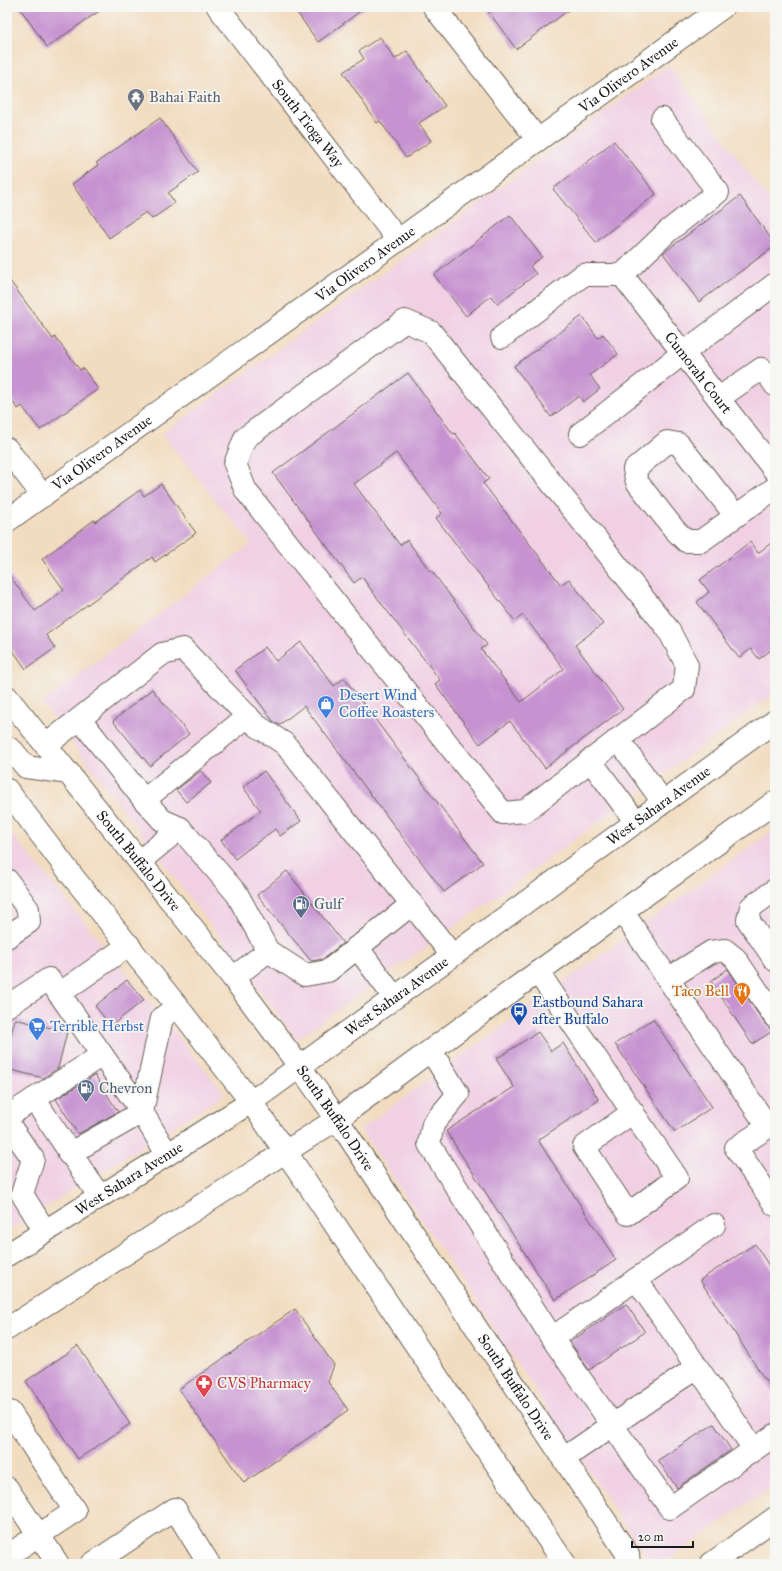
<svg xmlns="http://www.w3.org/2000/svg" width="782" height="1571" font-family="'IM FELL Great Primer',serif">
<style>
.built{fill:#f1d0e4}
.building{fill:#c692d0;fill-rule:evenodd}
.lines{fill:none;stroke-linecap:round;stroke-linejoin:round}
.minor-casing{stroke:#675f55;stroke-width:24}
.major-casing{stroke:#675f55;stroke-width:24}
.minor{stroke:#fff;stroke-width:22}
.major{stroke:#fff;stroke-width:22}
.labels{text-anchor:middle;stroke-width:3.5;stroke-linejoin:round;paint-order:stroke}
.street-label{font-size:15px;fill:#1c1c1c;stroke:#f6f6f2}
.worship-label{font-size:15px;fill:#5b616d;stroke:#f6f6f2;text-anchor:start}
.shop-label{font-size:15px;fill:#366cbe;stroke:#f6f6f2;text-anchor:start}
.service-label{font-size:15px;fill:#4e5e75;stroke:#f6f6f2;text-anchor:start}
.food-label{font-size:15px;fill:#c56008;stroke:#f6f6f2;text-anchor:end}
.transit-label{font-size:15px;fill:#164399;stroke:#f6f6f2;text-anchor:start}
.health-label{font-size:15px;fill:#be3a42;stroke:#f6f6f2;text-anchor:start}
</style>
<rect width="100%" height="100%" fill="#f6f6f2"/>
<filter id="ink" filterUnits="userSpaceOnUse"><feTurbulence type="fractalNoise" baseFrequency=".025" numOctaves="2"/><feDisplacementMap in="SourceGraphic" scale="8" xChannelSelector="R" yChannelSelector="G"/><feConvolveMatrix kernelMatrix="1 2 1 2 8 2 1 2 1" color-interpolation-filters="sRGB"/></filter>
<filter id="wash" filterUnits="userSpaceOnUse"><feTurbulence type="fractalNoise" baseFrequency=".012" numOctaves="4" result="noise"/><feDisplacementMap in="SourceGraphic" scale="16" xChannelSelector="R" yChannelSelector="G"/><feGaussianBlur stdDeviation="0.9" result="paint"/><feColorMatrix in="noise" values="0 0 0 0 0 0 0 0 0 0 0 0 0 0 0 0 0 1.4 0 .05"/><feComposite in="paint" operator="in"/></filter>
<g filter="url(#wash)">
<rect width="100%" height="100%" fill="#f2dcbf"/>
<g class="built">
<polygon points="669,65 775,208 775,693 514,884 297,1039 42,703 251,544 162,434"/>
<polygon points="7,828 225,1094 7,1231"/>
<polygon points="775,829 775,1483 663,1564 651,1564 361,1129"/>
</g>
<g id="blocks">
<g class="building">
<polygon points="19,7 105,7 47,47"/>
<polygon points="293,7 366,7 318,42"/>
<polygon points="485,7 573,7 516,49"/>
<polygon points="380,37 395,59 407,51 445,106 419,123 431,141 406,158 380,121 377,123 343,72 364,59 359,51"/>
<polygon points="160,118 198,172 168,193 175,203 152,219 146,212 109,238 72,184 98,165 96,163"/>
<polygon points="614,141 656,194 596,242 553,189"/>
<polygon points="740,196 775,244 775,246 699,302 663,253"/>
<polygon points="510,215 542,257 530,266 536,274 497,304 491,296 466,316 434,275"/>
<polygon points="7,277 53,339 55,337 80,370 83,368 98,389 40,430 22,406 18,409 7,395"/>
<polygon points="582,316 598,338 603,334 618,354 590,375 600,389 583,402 579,396 551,417 514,366"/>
<path d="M408 373 453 434 455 433 489 479 483 483 561 585 569 579 603 624 575 645 623 709 545 768 510 721 480 744 435 684 440 680 372 591 362 577 354 583 273 473ZM396 453 442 513 436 518 515 621 523 615 564 669 521 702 481 649 487 645 431 570 430 571 407 540 400 545 354 484Z"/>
<polygon points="161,484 196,533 155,562 152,557 46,635 55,648 26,669 7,642 7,572 35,611 64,590 42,559 94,520 95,522 140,490 144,496"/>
<polygon points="775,540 775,647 759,659 751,649 739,658 697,602 709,592 700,580 750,542 758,553"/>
<polygon points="301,642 334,686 344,678 483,863 444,892 304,706 279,725 273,721 235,670 265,647 276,661"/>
<polygon points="152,689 189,734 150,766 113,721"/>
<polygon points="201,771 211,783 186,802 176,790"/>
<polygon points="264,771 301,821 280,836 275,829 235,859 221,840 261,811 243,787"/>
<polygon points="287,871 343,943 323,959 311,961 257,895"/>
<polygon points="728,969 765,1024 773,1031 752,1044 711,981"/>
<polygon points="127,980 144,1000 111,1026 95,1006"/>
<polygon points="15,1019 67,1032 58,1068 43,1078 7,1069 7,1051"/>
<polygon points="653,1019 712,1107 675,1132 615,1044"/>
<polygon points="538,1032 551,1051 563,1043 599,1100 538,1140 616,1260 555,1300 446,1131 514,1087 496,1059"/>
<polygon points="95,1075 118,1112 78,1134 56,1099"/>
<polygon points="755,1244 775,1275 775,1395 700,1280"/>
<polygon points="626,1304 645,1332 589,1370 570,1342"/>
<polygon points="295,1309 334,1365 328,1382 348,1410 244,1483 179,1389"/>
<polygon points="78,1346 130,1424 78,1459 26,1381"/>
<polygon points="714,1424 731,1450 677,1488 658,1460"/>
</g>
</g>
</g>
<g filter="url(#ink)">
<use href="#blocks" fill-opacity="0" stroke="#675f55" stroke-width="1"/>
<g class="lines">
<defs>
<g id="minor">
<path id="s1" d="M218 7 398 240"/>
<polyline points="434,7 538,140"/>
<path id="s2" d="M622 275 775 471"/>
<polygon points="405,321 431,332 668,629 687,665 684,689 525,811 503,813 246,491 235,464 245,438"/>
<polyline points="502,337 583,275 622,275 667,232 718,192 662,119"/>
<polyline points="719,398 761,369 766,372 775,385"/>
<polyline points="580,434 683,353 775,284"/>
<polyline points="7,449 43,496"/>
<polyline points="736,516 679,444 667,442 634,470 637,482 674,529 686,541 701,541 775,488"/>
<path id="s3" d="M7 521 723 7"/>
<polyline points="80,719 144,800 162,820 180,828 237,894 268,951 305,975 328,971 412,904"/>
<polyline points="618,739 663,802"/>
<polyline points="46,745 162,654 183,649 256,725 285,744 452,955"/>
<polyline points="590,760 636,822"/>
<polyline points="144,800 248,716"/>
<polyline points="140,861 180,828"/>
<polyline points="7,880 28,909 29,922 7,937"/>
<polyline points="775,890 751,907 748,920 775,960"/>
<polyline points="622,911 768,1127 736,1148 775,1205"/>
<polyline points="357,947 394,997"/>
<polyline points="538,972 677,1178 628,1214 584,1147 633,1112"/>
<polyline points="233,978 268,951"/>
<polyline points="668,979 711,952 725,950 735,958 775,1017"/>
<polyline points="59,994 129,945"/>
<polyline points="7,1006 49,979 142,1112 69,1154"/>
<polyline points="431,1051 458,1094 433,1124 429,1144 552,1338 670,1508 775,1435"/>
<polyline points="34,1099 102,1055"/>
<polyline points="7,1117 34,1099 100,1197"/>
<polyline points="7,1122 33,1159 22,1194 45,1231"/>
<polyline points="167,1154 142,1112 162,1018 177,1006"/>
<polyline points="636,1279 754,1449"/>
<polyline points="552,1338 714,1225"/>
<polyline points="7,1414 10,1412 75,1511 7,1556"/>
<polyline points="563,1459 697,1367"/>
<polyline points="7,1488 58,1564"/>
<polyline points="92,1564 175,1509 209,1564"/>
<polyline points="711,1564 775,1518"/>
</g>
<g id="major">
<path id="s4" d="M7 697 233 978 300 1067 337 1119 628 1555 629 1564"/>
<polyline points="7,747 13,751 26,767 69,773"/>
<polyline points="7,790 73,877 177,1006 251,1102 305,1180 475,1433 565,1564"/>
<path id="s5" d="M7 1255 251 1102 775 721"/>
<polyline points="7,1329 337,1119 524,982 775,802"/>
</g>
</defs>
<use href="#minor" class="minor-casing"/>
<use href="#major" class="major-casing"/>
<use href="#minor" class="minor"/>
<use href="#major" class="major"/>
</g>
</g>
<defs>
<symbol id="temple-pin" viewBox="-11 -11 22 30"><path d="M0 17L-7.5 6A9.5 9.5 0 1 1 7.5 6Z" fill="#6b7280" stroke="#f6f6f2"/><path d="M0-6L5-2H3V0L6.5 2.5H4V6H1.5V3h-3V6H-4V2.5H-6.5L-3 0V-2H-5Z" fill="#fff"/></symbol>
<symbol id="shop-pin" viewBox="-11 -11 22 30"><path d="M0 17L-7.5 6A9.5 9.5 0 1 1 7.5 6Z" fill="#3f7fe0" stroke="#f6f6f2"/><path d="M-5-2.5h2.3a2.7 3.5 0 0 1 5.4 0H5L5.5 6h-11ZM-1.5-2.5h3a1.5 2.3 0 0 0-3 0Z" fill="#fff"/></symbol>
<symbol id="fuel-pin" viewBox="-11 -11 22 30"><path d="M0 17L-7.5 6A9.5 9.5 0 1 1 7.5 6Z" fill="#5c6f8a" stroke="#f6f6f2"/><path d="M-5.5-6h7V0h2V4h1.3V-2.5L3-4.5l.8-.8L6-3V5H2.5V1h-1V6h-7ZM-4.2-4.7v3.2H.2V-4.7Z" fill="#fff"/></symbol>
<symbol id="restaurant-pin" viewBox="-11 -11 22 30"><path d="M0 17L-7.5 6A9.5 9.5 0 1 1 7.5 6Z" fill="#e8710a" stroke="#f6f6f2"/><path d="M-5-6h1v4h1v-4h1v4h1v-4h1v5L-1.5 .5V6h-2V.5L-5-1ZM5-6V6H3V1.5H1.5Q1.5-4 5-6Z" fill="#fff"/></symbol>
<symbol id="bus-pin" viewBox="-11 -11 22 30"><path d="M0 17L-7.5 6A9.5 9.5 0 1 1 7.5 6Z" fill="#1a4fb4" stroke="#f6f6f2"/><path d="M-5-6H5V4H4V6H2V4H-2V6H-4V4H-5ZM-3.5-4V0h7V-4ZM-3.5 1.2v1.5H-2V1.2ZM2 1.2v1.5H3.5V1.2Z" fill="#fff"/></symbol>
<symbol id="supermarket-pin" viewBox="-11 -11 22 30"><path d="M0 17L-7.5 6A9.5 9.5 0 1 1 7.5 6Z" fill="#3f7fe0" stroke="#f6f6f2"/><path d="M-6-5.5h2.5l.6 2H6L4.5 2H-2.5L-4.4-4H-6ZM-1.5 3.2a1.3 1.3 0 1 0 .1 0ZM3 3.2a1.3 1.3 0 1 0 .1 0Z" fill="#fff"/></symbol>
<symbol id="pharmacy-pin" viewBox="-11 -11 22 30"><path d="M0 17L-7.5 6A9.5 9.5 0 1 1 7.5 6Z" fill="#e0444e" stroke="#f6f6f2"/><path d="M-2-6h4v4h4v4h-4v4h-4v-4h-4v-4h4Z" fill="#fff"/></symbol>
</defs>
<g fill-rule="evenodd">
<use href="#temple-pin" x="126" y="87" width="20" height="27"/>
<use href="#shop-pin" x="316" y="694" width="20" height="27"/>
<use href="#fuel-pin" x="291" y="894" width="20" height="27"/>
<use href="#restaurant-pin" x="732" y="981" width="20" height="27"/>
<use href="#bus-pin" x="509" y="1001" width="20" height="27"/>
<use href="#supermarket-pin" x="27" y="1016" width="20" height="27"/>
<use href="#fuel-pin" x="76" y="1078" width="20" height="27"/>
<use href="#pharmacy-pin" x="194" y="1373" width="20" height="27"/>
</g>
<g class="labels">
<g class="street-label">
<text dy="5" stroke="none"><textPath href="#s3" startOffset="765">Via Olivero Avenue</textPath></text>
<text dy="5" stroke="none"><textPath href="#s1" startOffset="147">South Tioga Way</textPath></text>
<text dy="5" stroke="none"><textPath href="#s3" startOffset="441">Via Olivero Avenue</textPath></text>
<text dy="5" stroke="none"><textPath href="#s2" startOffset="124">Cumorah Court</textPath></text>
<text dy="5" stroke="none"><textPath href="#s3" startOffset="117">Via Olivero Avenue</textPath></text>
<text dy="5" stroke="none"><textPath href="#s5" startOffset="792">West Sahara Avenue</textPath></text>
<text dy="5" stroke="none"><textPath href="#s4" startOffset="210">South Buffalo Drive</textPath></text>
<text dy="5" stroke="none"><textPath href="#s5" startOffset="468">West Sahara Avenue</textPath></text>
<text dy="5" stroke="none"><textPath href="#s4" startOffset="534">South Buffalo Drive</textPath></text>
<text dy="5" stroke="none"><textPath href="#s5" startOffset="144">West Sahara Avenue</textPath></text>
<text dy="5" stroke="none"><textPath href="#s4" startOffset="858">South Buffalo Drive</textPath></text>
</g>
<g class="worship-label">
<text x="149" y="102">Bahai Faith</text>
</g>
<g class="shop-label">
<text x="339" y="700">Desert Wind<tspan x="339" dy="17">Coffee Roasters</tspan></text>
<text x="50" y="1031">Terrible Herbst</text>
</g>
<g class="service-label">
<text x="314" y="909">Gulf</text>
<text x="99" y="1093">Chevron</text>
</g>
<g class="food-label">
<text x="729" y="996">Taco Bell</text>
</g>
<g class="transit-label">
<text x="532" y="1007">Eastbound Sahara<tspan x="532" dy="17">after Buffalo</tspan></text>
</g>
<g class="health-label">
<text x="217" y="1388">CVS Pharmacy</text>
</g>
</g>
<rect width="782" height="1571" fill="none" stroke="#f6f6f2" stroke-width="24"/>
<path d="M632 1541v6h61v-6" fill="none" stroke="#1c1c1c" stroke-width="2"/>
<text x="638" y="1541" font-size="12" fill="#1c1c1c" stroke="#f6f6f2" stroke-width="3" paint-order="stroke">20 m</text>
</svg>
